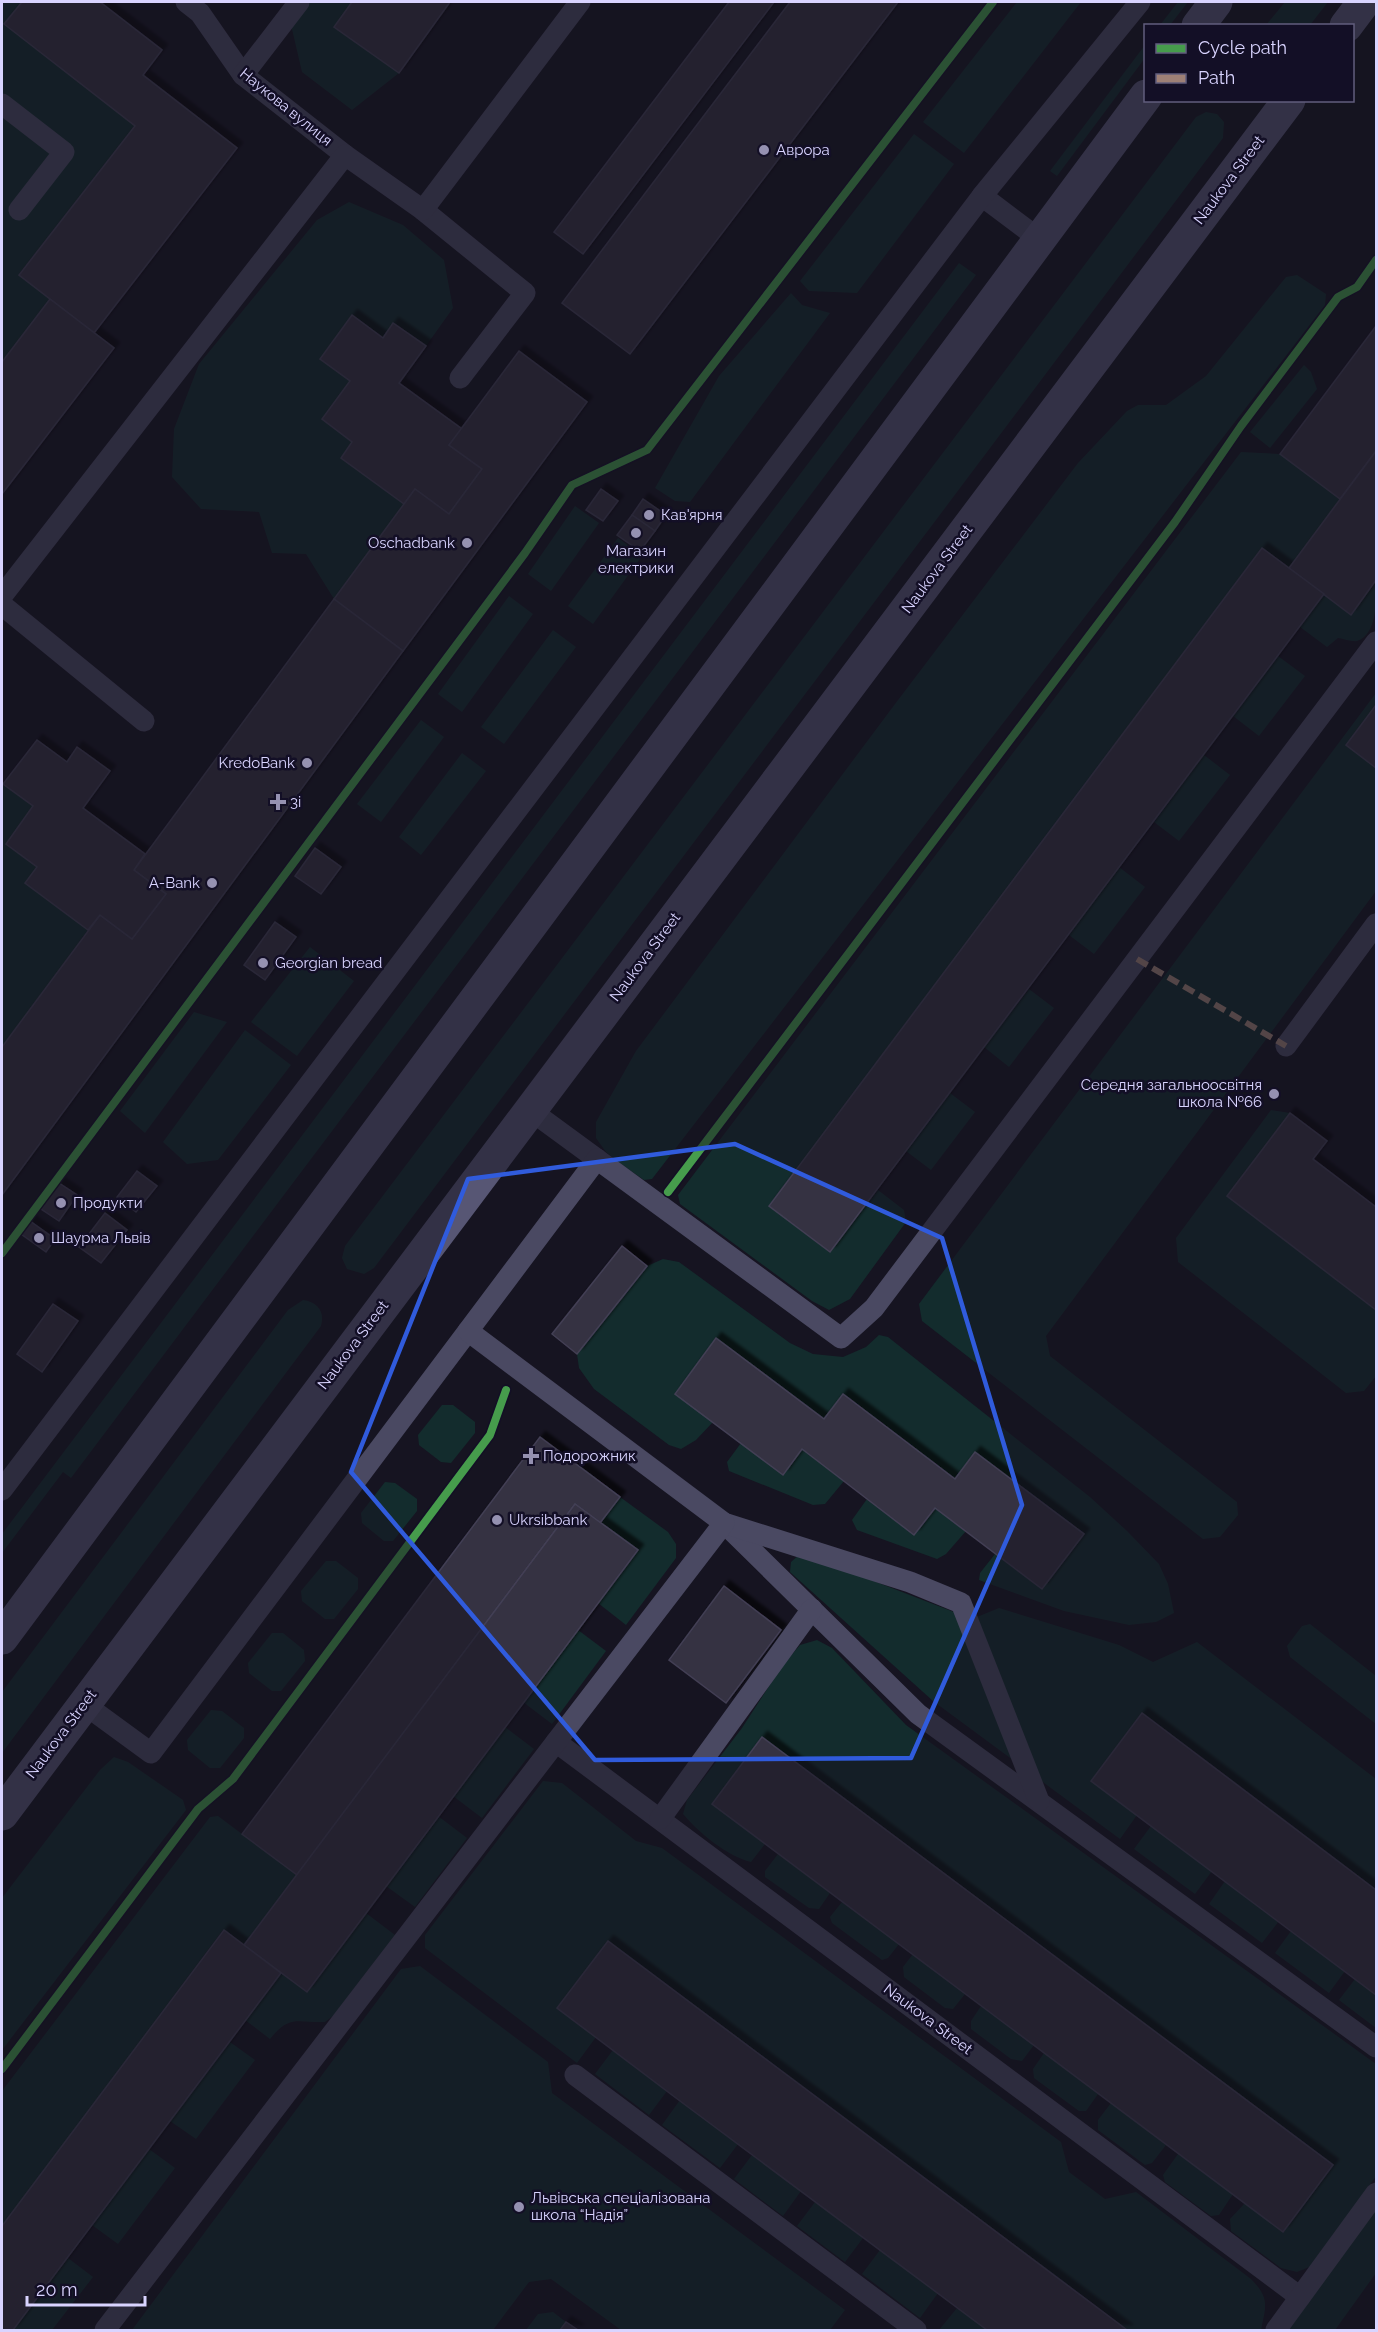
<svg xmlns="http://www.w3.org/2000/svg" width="1378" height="2332" font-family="Raleway,sans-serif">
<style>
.green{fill:#132c2d}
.building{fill:#343243;stroke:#433f54;stroke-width:1.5;filter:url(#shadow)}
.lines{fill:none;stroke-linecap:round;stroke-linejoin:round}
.service{stroke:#4a4962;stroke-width:21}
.secondary{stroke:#575674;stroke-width:33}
.quiet{stroke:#9e8076;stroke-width:6;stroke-dasharray:12 6;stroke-linecap:butt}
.cycleway-casing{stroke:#130f26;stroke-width:11}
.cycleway{stroke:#469c4c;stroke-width:8}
.marked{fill:none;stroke:#305bdc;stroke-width:4.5;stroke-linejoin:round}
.poi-dot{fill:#9591b1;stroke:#130f26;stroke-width:2}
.labels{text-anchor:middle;stroke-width:5;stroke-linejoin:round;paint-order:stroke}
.street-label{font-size:15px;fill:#d9d4ff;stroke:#130f26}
.poi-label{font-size:15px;fill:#d9d4ff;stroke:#130f26;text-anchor:start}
</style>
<defs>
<filter id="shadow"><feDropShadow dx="5.5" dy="-5.5" stdDeviation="1.5" flood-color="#0009"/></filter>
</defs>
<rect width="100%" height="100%" fill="#161421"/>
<g class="green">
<polygon points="2,2 22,2 4,24 135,126 19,274 50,299 2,362"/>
<polygon points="296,2 352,2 334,27 399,73 352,110 302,72 288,12"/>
<polygon points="1017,2 1081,2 964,153 923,122"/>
<polygon points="1178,2 1188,2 1170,25 1160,25"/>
<polygon points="1285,2 1328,2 1310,25 1266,25"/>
<polygon points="1145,45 1145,58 1057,176 1050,171"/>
<polygon points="1206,112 1217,114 1224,122 1223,138 374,1268 364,1274 347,1269 342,1258 345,1246 1196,117"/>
<polygon points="914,134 954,164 857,293 809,291 800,281"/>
<polygon points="349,202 403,225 444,260 453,308 426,346 394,323 383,338 352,315 320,359 350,381 322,419 352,442 341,458 404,504 334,599 306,554 272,553 259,512 201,509 172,477 174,429 199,364 317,220"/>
<polygon points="959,263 976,275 71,1478 63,1472 2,1553 2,1534"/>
<polygon points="1297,275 1326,294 1325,305 652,1179 644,1180 621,1164 606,1152 596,1138 596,1122 636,1051 895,704 1078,463 1127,411 1138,405 1166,405 1206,376 1286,277"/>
<polygon points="791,293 802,305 830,313 690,502 675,501 655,488 719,376"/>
<polygon points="1304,365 1311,372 1317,389 1270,448 1250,432"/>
<polygon points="1241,452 1280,454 1340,499 1289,568 1262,548 769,1206 830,1252 878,1190 904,1210 906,1222 850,1299 829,1310 812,1301 680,1204 678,1195"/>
<polygon points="575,506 599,523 551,591 528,574"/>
<polygon points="618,538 642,556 593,624 568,606"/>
<path d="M1376 582C1376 600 1378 634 1357 641 1352 642 1344 639 1338 638L1327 647 1300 627 1324 594 1351 614Z"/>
<polygon points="509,596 533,614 462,712 438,694"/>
<polygon points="553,630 576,647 504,744 481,727"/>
<polygon points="1278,656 1305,676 1259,736 1233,716"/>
<polygon points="1376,693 1376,891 1046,1336 1050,1356 1237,1502 1238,1515 1220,1537 1203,1539 922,1321 919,1304"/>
<polygon points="421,720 444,737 381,822 357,804"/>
<polygon points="462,753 486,771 421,855 399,837"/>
<polygon points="1204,755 1230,775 1179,841 1154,822"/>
<polygon points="2,784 33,806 6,844 37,867 25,883 88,930 2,1047"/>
<polygon points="1119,867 1145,887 1094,954 1069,935"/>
<polygon points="310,947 354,981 297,1056 251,1022"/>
<polygon points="1029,989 1054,1008 1009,1067 984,1047"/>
<polygon points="194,1012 227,1022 145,1133 120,1111"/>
<polygon points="245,1030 291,1065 218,1160 187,1164 163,1142"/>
<polygon points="950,1093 975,1112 931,1170 906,1151"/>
<polygon points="1271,1110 1290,1113 1227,1196 1376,1310 1376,1376 1364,1391 1346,1393 1178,1262 1176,1238"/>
<polygon points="663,1259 679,1262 790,1343 813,1354 843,1357 866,1347 879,1335 888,1337 1090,1497 1127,1531 1159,1564 1168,1584 1174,1613 1156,1622 1129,1625 1064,1611 979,1580 980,1573 995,1554 1042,1589 1083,1534 975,1452 955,1479 844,1394 824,1419 716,1339 675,1393 713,1422 696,1440 681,1449 669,1445 594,1389 579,1368 577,1354 647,1266"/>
<path d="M303 1300C318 1302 325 1312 321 1326L2 1753V1692L288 1310Z"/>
<polygon points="442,1405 453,1405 475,1422 475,1433 451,1463 441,1462 419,1445 418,1435"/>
<polygon points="741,1443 783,1475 802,1449 844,1481 825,1504 813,1505 729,1471 727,1462"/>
<polygon points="385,1482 395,1483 417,1499 417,1511 393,1541 384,1541 362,1523 361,1513"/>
<polygon points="620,1497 668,1532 676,1544 676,1558 626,1625 598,1603 600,1523"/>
<polygon points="867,1499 914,1535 935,1508 966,1531 946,1554 937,1559 857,1530 852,1520"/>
<polygon points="801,1553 972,1619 999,1608 1119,1645 1153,1662 1197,1642 1376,1779 1376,1890 1142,1713 1091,1781 1137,1815 1120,1839 933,1701 790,1572 791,1562"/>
<polygon points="326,1561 336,1561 358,1578 358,1589 334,1619 325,1619 302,1601 301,1591"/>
<polygon points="1310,1624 1376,1676 1376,1724 1290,1657 1287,1646 1302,1626"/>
<polygon points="578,1630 606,1651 552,1724 523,1702"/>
<polygon points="272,1633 283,1633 304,1650 305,1661 281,1691 272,1691 249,1673 248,1663"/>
<path d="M817 1640 832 1648 906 1725 1376 2064V2176L1314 2265 1297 2272 1281 2268 1231 2231 1230 2219 1245 2203 1283 2232 1332 2164 763 1737 712 1804 765 1844 751 1862C727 1856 699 1833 683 1814L687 1800 742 1728 782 1666 800 1645Z"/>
<polygon points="211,1710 222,1711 244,1728 244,1738 220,1768 210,1768 188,1750 187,1740"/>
<polygon points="505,1727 534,1749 482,1818 453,1796"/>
<polygon points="114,1757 128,1762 183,1800 186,1810 2,2050 2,1898 100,1770"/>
<path d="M543 1781 562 1783 636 1841 662 1848 1061 2142 1069 2172 1105 2199 1136 2192 1251 2279C1270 2298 1266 2306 1261 2330H1127L608 1941 557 2008 596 2037 577 2063 425 1948V1935Z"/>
<polygon points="218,1816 297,1875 244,1945 223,1930 2,2226 2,2091 210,1817"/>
<polygon points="438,1816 467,1838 415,1907 386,1886"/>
<polygon points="1151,1826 1212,1871 1195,1894 1134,1849"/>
<polygon points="778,1854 830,1893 819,1909 809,1908 765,1877 765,1871"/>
<polygon points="1225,1881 1279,1921 1262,1943 1209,1904"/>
<polygon points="842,1902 899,1944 888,1958 882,1960 832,1923 830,1917"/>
<path d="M366 1913 395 1935 334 2015 325 2022C297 2023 290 2014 270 2039L245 2020 281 1973 307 1992Z"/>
<polygon points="1291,1931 1345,1971 1329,1993 1275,1953"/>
<polygon points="913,1954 965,1994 953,2009 945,2008 904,1977 903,1967"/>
<polygon points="420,1966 548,2062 552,2093 845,2310 830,2330 621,2330 551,2279 529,2282 493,2330 132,2330 401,1969"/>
<polygon points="1355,1979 1376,1995 1376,2028 1339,2000"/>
<polygon points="981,2006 1034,2045 1022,2061 1011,2059 971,2029 971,2021"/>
<polygon points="230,2042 255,2060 196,2139 170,2121"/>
<polygon points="613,2050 667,2091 649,2115 595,2074"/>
<polygon points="1044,2053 1098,2094 1086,2111 1079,2111 1034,2078 1033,2069"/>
<polygon points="680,2100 738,2144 720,2168 662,2125"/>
<polygon points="1111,2103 1166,2145 1152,2163 1145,2165 1098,2130 1098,2120"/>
<polygon points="149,2149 175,2168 118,2244 92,2225"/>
<polygon points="1178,2154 1233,2194 1219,2215 1211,2216 1165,2182 1163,2175"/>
<polygon points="752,2155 801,2191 783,2216 734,2179"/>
<polygon points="815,2202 863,2238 845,2262 797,2226"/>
<polygon points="1376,2209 1376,2273 1335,2330 1288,2330"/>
<polygon points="880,2250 938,2293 920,2318 862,2274"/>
<polygon points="68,2258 93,2277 52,2330 13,2330"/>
<polygon points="957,2308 987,2330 939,2330"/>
<polygon points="553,2312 566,2322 560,2330 526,2330 538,2314"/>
</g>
<g class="building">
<polygon points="22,2 100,2 162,50 143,75 237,148 94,333 19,275 135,126 4,24"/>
<polygon points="352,2 450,2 399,73 334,27"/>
<polygon points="729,2 774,2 583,254 554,232"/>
<polygon points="790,2 898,2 630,354 562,303"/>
<polygon points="50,299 114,348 2,494 2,362"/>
<polygon points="352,315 383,338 393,323 426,346 399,383 462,429 449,445 482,469 449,514 415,489 404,504 341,458 352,442 322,419 350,381 320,359"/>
<polygon points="1376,326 1376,451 1340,499 1280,454"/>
<polygon points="519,351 587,402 403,651 334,599 415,489 449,514 482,469 449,445"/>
<polygon points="1376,451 1376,580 1351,615 1289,568"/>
<polygon points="601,489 618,501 603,521 586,510"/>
<polygon points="643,499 666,515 655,531 632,515"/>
<polygon points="632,515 655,531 640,551 617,535"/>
<polygon points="1262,548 1324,594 830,1252 769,1206"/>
<polygon points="334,599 403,651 2,1195 2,1047 100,915 132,939 166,894 134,870"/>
<polygon points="1376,705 1376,768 1346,745"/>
<polygon points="37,740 67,762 77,747 110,771 83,808 145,854 134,870 166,894 132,939 100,915 88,930 25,883 37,867 6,844 33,806 3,784"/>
<polygon points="315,848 341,867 321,894 295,876"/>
<polygon points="275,922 296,937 265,980 244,965"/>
<polygon points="1290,1113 1327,1141 1313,1159 1376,1207 1376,1310 1227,1196"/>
<polygon points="137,1171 157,1186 136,1212 117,1197"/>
<polygon points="59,1183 77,1195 59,1221 41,1209"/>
<polygon points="105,1213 127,1230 101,1263 79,1247"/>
<polygon points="30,1221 55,1239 46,1252 21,1234"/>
<polygon points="622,1246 647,1266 577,1354 552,1334"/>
<polygon points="53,1304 78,1321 42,1372 17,1354"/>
<polygon points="716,1338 824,1419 843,1394 955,1479 975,1452 1084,1534 1042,1589 935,1508 914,1535 802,1449 783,1475 675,1394"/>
<polygon points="540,1437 620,1497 600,1523 575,1504 297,1875 242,1834"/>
<polygon points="575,1504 638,1550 307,1992 244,1945"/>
<polygon points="724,1586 781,1630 726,1703 669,1660"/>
<polygon points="1142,1713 1376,1890 1376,1995 1091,1781"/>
<polygon points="762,1737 1333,2165 1283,2232 712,1804"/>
<polygon points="224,1930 281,1973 13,2330 2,2330 2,2226"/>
<polygon points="608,1941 1127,2330 987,2330 672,2095 557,2008"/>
<polygon points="566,2322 578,2330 560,2330"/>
</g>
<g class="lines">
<g class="service">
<polyline points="186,2 200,13 243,75 345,155"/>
<polyline points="243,75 299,2"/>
<polyline points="2,104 64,152 19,210"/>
<polyline points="982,196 1039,239"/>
<polyline points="423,210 525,293 460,378"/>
<polyline points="2,596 345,155 423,210 580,2"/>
<polyline points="2,605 144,721"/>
<polyline points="1286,1046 1376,924"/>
<polyline points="530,1110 841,1338 874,1308 1376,642"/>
<polyline points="2,1490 982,196 1140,2"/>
<polyline points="724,1523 918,1714 1376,2047"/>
<polyline points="727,1524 910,1582 961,1603 1039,1801"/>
<polyline points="84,1704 151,1753 468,1331"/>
<polyline points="556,1742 1300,2297"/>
<polyline points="660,1819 812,1609"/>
<polyline points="575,2075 916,2330"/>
<polyline points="105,2330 724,1523 468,1331 597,1159"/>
<polyline points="1276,2330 1376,2193"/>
</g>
<g class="secondary">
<polyline points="1198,26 1216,2"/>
<polyline points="1346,26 1364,2"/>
<polyline points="2,1638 1146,96"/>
<polyline points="2,1814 1289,100"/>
</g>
<polyline class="quiet" points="1137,959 1286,1046"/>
<defs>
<g id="cycleway">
<polyline points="668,1192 1175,522 1241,426 1338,297 1357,287 1376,260"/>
<polyline points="2,1253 525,553 572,485 647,450 993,2"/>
<polyline points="2,2069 198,1809 233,1779 490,1435 506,1390"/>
</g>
</defs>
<use href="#cycleway" class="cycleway-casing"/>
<use href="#cycleway" class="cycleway"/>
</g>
<path d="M0 0H1378V2332H0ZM735 1144 942 1238 1022 1505 911 1758 595 1760 351 1472 468 1179Z" fill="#161421" fill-opacity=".55" fill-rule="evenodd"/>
<path class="marked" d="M735 1144 942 1238 1022 1505 911 1758 595 1760 351 1472 468 1179Z"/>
<g class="poi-dot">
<circle cx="764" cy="150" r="6"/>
<circle cx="649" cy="515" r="6"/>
<circle cx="636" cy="533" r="6"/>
<circle cx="467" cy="543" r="6"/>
<circle cx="307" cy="763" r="6"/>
<path d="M275 793h6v6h6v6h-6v6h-6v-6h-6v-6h6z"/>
<circle cx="212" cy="883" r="6"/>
<circle cx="263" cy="963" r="6"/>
<circle cx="1274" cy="1094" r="6"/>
<circle cx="61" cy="1203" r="6"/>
<circle cx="39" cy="1238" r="6"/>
<path d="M528 1447h6v6h6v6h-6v6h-6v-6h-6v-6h6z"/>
<circle cx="497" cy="1520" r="6"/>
<circle cx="519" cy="2207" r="6"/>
</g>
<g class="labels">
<g class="street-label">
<text transform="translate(286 107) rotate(39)" y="5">Наукова вулиця</text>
<text transform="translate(1229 180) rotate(-53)" y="5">Naukova Street</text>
<text transform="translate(937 569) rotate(-53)" y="5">Naukova Street</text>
<text transform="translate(645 957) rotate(-53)" y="5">Naukova Street</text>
<text transform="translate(353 1345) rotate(-53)" y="5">Naukova Street</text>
<text transform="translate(61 1734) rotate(-53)" y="5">Naukova Street</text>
<text transform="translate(928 2019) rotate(37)" y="5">Naukova Street</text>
</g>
<g class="poi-label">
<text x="776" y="155">Аврора</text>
<text x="661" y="520">Кав'ярня</text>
<text x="455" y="548" text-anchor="end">Oschadbank</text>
<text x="636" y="556" text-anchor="middle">Магазин<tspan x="636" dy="17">електрики</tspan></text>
<text x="295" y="768" text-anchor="end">KredoBank</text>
<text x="290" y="807">3і</text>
<text x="200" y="888" text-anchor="end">A-Bank</text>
<text x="275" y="968">Georgian bread</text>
<text x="1262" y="1090" text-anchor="end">Середня загальноосвітня<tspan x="1262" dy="17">школа №66</tspan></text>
<text x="73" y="1208">Продукти</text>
<text x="51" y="1243">Шаурма Львів</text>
<text x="543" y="1461">Подорожник</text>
<text x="509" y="1525">Ukrsibbank</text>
<text x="531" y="2203">Львівська спеціалізована<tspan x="531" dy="17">школа “Надія”</tspan></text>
</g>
</g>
<rect width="1378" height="2332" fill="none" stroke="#d9d4ff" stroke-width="6"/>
<rect x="1144" y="24" width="210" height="78" fill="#130f26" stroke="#625e7d" stroke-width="1.5"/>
<rect x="1156" y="44" width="30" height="9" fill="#469c4c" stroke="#625e7d" stroke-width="1.5"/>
<text x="1198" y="54" font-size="18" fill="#d9d4ff">Cycle path</text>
<rect x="1156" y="74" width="30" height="9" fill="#9e8076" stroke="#625e7d" stroke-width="1.5"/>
<text x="1198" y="84" font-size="18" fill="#d9d4ff">Path</text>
<path d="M27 2296v9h118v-9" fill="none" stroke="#d9d4ff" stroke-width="3"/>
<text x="36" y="2296" font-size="18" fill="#d9d4ff" stroke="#130f26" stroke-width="4.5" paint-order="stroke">20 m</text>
</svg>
